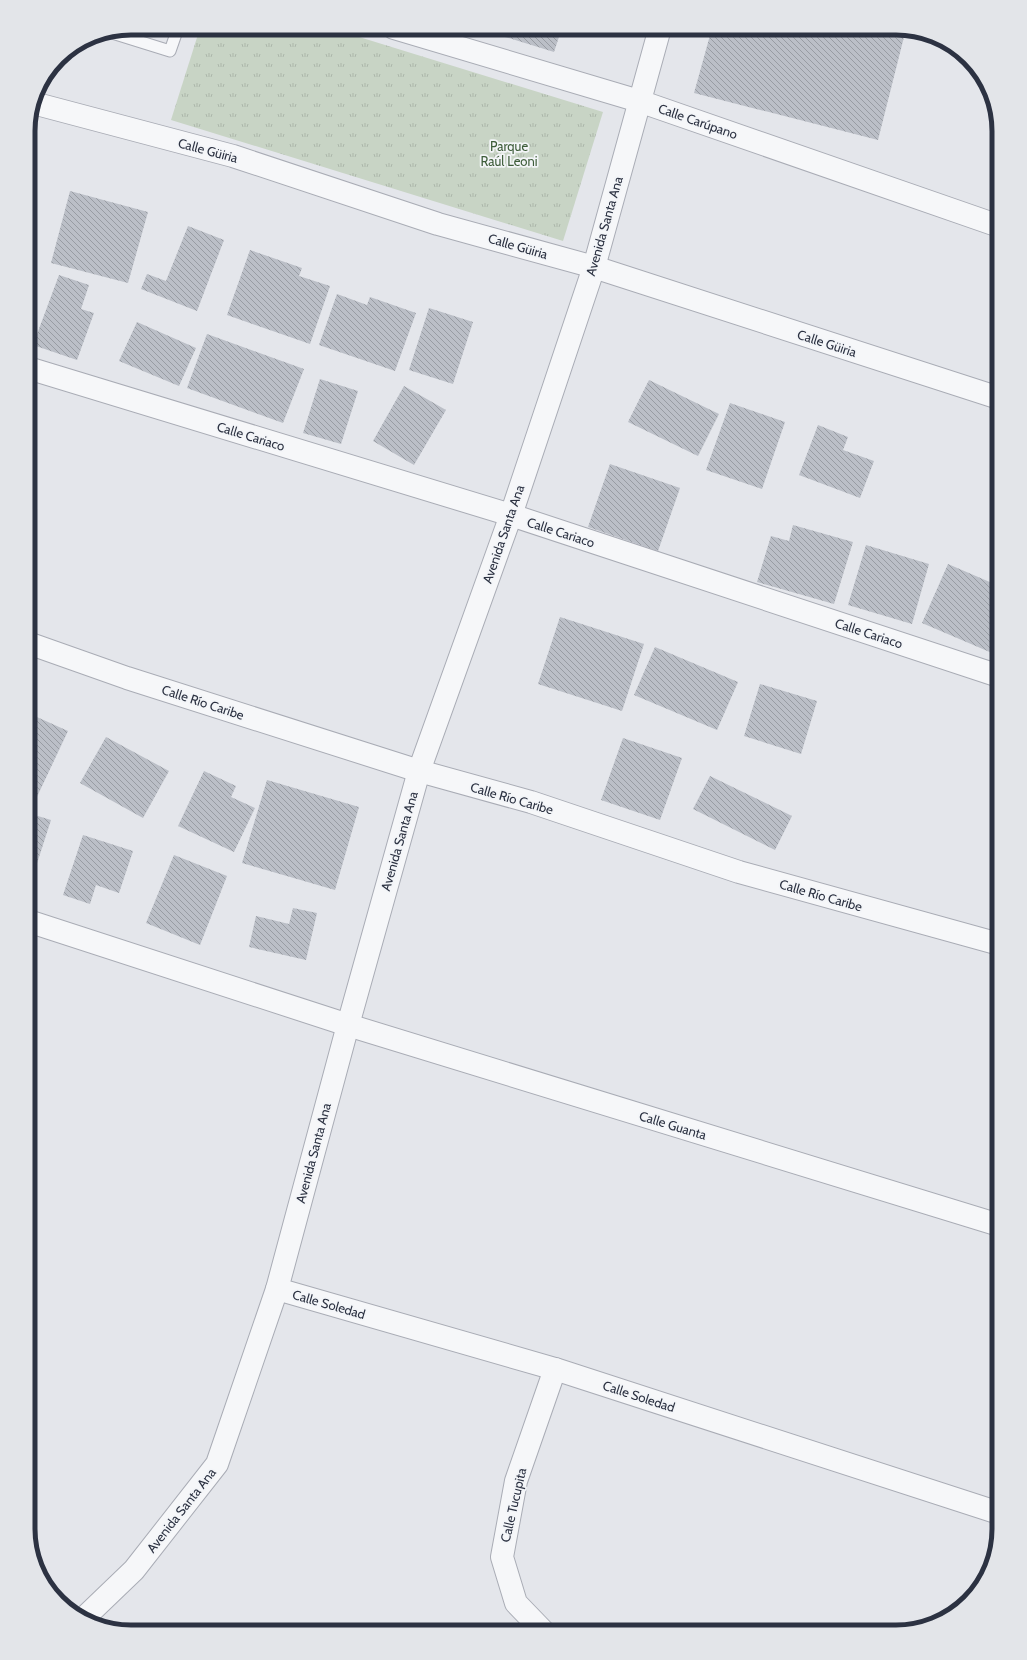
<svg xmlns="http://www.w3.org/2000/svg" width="1027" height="1660" font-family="Cabin,sans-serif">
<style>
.park{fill:url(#park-tufts)}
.building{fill:url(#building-back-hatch)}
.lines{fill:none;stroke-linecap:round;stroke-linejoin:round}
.service-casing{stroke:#a9acb5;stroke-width:13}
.minor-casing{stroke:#a9acb5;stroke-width:24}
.service{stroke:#f6f7f9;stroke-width:11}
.minor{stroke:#f6f7f9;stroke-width:22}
.labels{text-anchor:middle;stroke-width:3.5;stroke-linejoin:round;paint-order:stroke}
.street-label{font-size:13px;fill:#2c3242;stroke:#f3f5f8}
.park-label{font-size:13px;fill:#3e5d3a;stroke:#f3f5f8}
.rim{fill:none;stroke:#2c3242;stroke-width:5}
</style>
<defs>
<pattern id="park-tufts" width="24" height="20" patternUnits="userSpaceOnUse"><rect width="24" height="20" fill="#c8d4c5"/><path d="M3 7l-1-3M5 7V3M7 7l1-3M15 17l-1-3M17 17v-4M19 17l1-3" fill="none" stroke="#acb6aa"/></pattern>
<pattern id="building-back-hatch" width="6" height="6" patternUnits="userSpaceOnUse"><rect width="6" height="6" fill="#bbbfc7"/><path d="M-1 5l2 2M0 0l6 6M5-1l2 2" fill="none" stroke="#989ca3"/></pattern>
</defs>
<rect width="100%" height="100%" fill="#e4e6eb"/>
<polygon class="park" points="200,28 330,28 603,112 563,241 171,120"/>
<g class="building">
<polygon points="476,28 562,28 554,52"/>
<polygon points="712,28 906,29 878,140 694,93"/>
<polygon points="70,191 148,212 128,283 51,263"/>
<polygon points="188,226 224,240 197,311 141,289 147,274 166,281"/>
<polygon points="250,250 302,268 299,276 330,286 310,344 227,315"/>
<polygon points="59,275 89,285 81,309 94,313 77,360 33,345"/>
<polygon points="337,294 367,305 370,297 416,313 395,371 319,345"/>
<polygon points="429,308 473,322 453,384 409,370"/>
<polygon points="137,322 196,348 179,386 119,361"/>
<polygon points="207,334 304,369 283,423 187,388"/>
<polygon points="320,379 358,391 341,444 303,433"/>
<polygon points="649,380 719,414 698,456 628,422"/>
<polygon points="404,386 446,410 414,465 373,441"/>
<polygon points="730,403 785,422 762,489 706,470"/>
<polygon points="818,425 848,437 843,450 874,461 860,498 799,475"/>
<polygon points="610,464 680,488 658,551 588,527"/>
<polygon points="793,525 853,542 834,604 757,582 771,536 789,541"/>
<polygon points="866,545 929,564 912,624 848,605"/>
<polygon points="948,564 999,586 999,656 922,623"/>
<polygon points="560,617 644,644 622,711 538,684"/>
<polygon points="655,647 738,682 717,730 634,695"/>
<polygon points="760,684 817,701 801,754 744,736"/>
<polygon points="28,713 68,731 35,801 28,798"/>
<polygon points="106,737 169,771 143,818 80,783"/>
<polygon points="623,738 682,758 660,820 601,800"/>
<polygon points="204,771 236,786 231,797 255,808 234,852 178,826"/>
<polygon points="710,776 792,816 775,850 693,809"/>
<polygon points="267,780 359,807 335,890 242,863"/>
<polygon points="28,813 51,820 31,882 28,881"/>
<polygon points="83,835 133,851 119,893 96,885 90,904 63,895"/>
<polygon points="174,855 227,876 200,945 146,923"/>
<polygon points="293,908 317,913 306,960 249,947 256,916 289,924"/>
</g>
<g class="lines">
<defs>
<polyline id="service" points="109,32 170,51 178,28"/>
<g id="minor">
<polyline points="394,28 639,101 999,226"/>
<polyline points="33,103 233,156 438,224 594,267 999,398"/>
<polyline points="28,368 511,515 999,676"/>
<polyline points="28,643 127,678 419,771 531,802 739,872 999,944"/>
<polyline points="28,921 348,1025 999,1225"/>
<polyline points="277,1289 555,1369 999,1513"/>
<polyline points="84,1618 134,1570 217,1464 277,1289 348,1025 419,771 511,515 594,267 660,28"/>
<polyline points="544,1632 516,1603 502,1557 516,1481 555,1369"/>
</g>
</defs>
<use href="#service" class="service-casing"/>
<use href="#minor" class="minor-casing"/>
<use href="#service" class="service"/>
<use href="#minor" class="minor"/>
</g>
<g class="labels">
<g class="street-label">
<text transform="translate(698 121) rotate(19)" y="5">Calle Carúpano</text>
<text transform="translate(208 150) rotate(15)" y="5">Calle Güiria</text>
<text transform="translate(604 226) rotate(-74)" y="5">Avenida Santa Ana</text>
<text transform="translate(518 246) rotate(16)" y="5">Calle Güiria</text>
<text transform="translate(827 343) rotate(18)" y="5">Calle Güiria</text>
<text transform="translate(251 436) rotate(17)" y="5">Calle Cariaco</text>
<text transform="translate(561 532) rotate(18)" y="5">Calle Cariaco</text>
<text transform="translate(503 534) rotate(-71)" y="5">Avenida Santa Ana</text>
<text transform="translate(869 633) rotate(18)" y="5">Calle Cariaco</text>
<text transform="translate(203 702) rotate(18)" y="5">Calle Río Caribe</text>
<text transform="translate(512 798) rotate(16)" y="5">Calle Río Caribe</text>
<text transform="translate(399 841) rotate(-74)" y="5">Avenida Santa Ana</text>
<text transform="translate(821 895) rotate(16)" y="5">Calle Río Caribe</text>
<text transform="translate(673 1125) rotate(17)" y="5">Calle Guanta</text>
<text transform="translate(313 1153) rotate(-75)" y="5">Avenida Santa Ana</text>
<text transform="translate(329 1304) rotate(16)" y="5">Calle Soledad</text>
<text transform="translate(639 1396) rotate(18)" y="5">Calle Soledad</text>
<text transform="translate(513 1505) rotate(-77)" y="5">Calle Tucupita</text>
<text transform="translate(181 1510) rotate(-52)" y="5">Avenida Santa Ana</text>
</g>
<g class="park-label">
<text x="509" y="151">Parque<tspan x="509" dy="15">Raúl Leoni</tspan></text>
</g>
</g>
<path d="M0 0H1027V1660H0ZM131 35H896A96 96 0 0 1 992 131V1529A96 96 0 0 1 896 1625H131A96 96 0 0 1 35 1529V131A96 96 0 0 1 131 35Z" fill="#e3e5e9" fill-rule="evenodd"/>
<path class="rim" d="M131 35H896A96 96 0 0 1 992 131V1529A96 96 0 0 1 896 1625H131A96 96 0 0 1 35 1529V131A96 96 0 0 1 131 35Z"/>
</svg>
